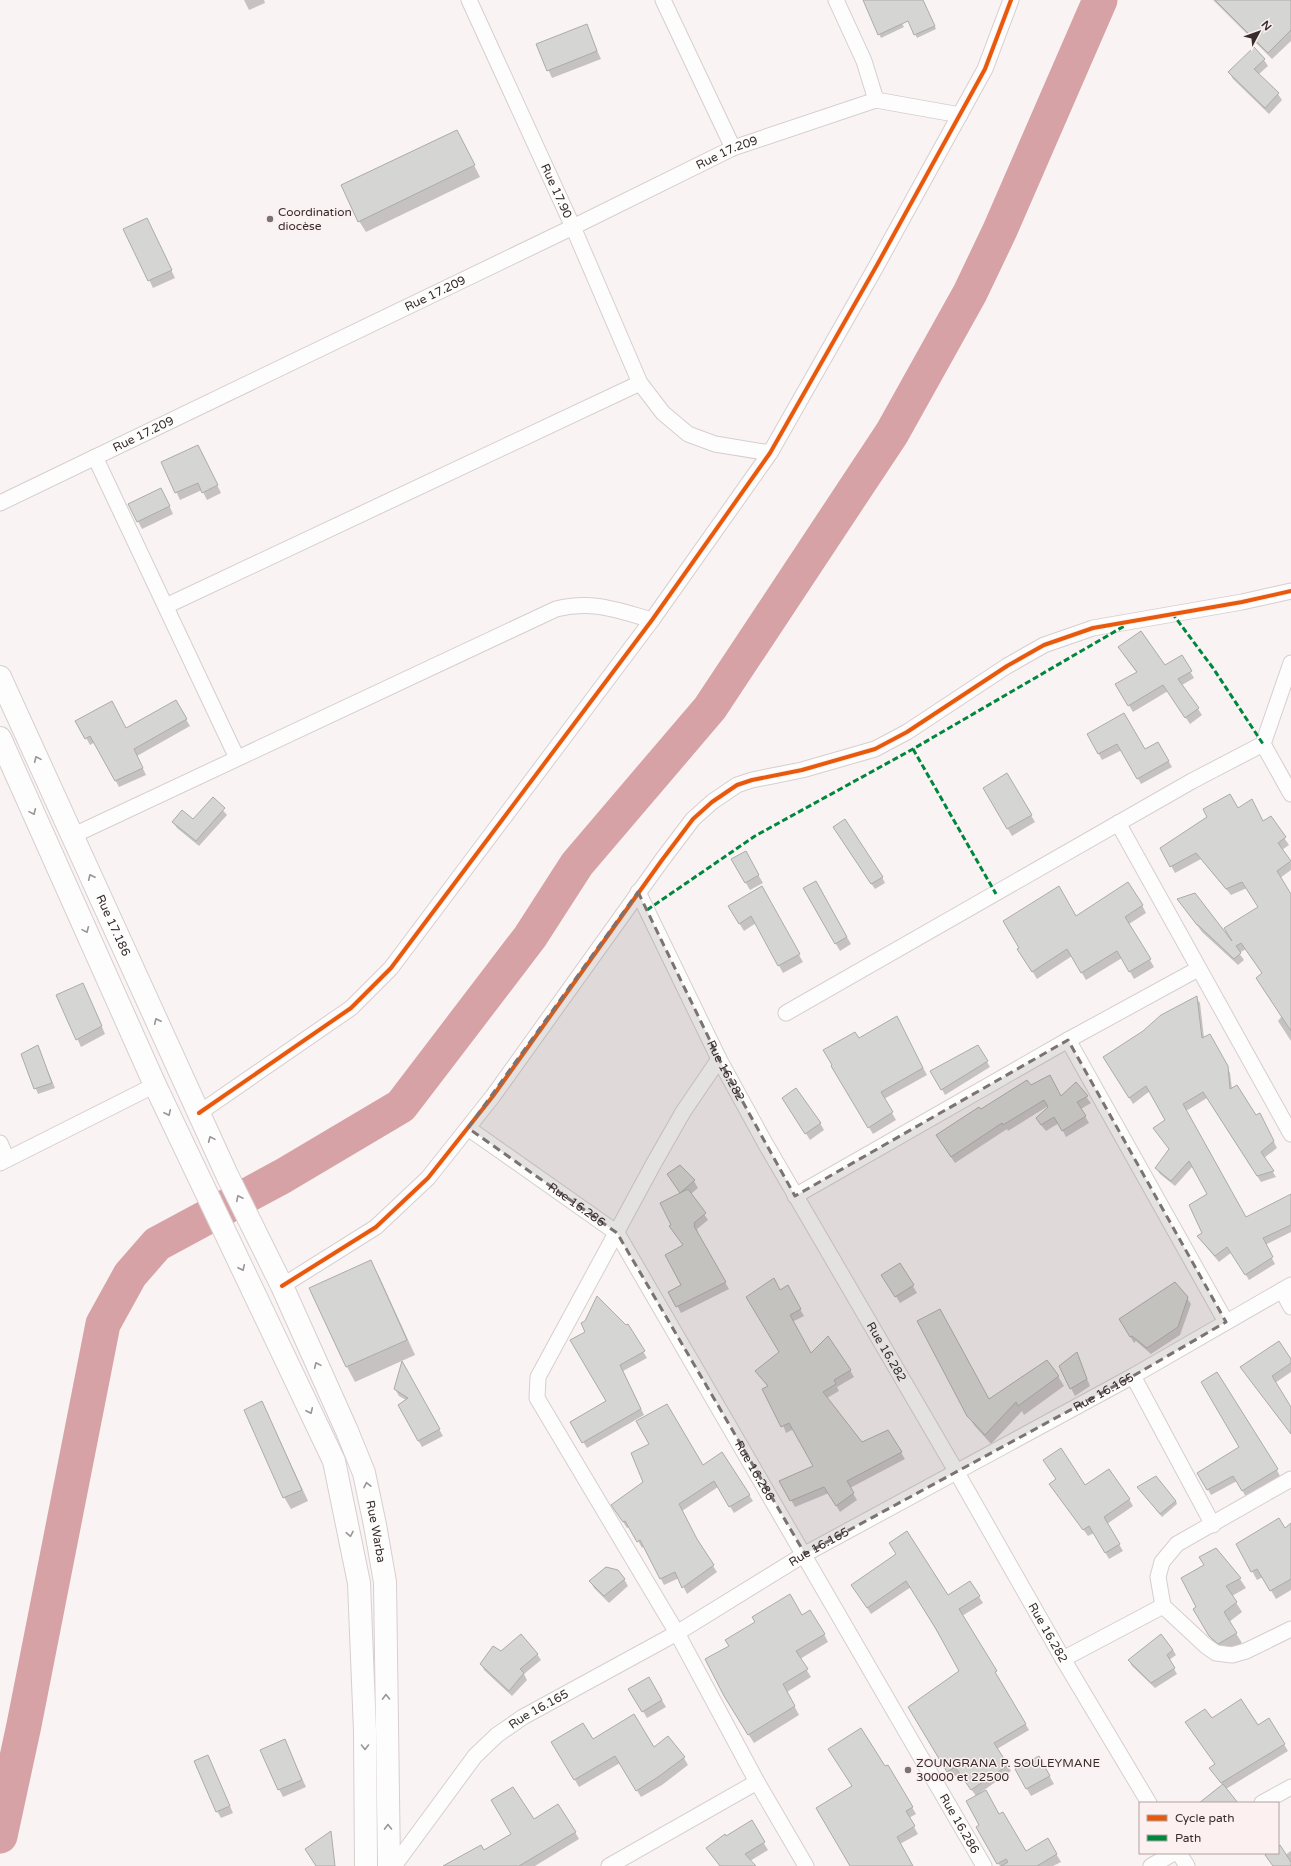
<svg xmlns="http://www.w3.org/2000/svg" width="1291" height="1866" font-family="'Varela Round',sans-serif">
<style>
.shadow{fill:#0003}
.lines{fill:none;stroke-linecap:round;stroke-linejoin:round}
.river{stroke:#d7a2a5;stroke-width:35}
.building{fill:#d5d6d3;stroke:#abaca9}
.street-casing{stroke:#d7cece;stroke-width:17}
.secondary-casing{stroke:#d7cece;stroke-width:24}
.street{stroke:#fefdfd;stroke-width:15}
.secondary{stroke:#fefdfd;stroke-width:22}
.quiet{stroke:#00873e;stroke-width:3;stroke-dasharray:6 3;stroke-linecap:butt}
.cycleway-casing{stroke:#fcf0f0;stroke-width:6}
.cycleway{stroke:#e8590c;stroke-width:4}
.oneway{stroke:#9b9595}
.marked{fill:#7c7272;fill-opacity:0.2;stroke:#7c7272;stroke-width:3;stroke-dasharray:8 5;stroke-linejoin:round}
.poi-dot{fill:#7c7272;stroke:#fcf0f0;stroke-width:1.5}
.labels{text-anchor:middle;stroke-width:3;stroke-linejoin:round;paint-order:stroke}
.street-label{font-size:12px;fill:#382d2d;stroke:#fcf0f0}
.poi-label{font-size:12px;fill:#382d2d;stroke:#fcf0f0;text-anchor:start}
</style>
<rect width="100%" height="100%" fill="#f9f3f3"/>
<g class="shadow">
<polygon points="244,0 264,0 265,3 249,10"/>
<polygon points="864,0 891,0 904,27 881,38"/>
<polygon points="1213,0 1291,1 1291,41 1272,59"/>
<polygon points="925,5 936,29 917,38 904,10"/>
<polygon points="586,26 601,59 552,78 537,45"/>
<polygon points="1264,60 1268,66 1258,75 1278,94 1282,100 1269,114 1233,79 1229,72"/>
<polygon points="457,131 480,177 366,232 359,221"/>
<polygon points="151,227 175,278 153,288 125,230"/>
<polygon points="202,453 221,493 207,500 202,490 180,500 163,463"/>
<polygon points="165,496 173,514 142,529 129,504"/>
<polygon points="1123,654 1164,666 1181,656 1194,678 1182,685 1202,715 1190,724 1168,691 1133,712 1117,685 1137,673"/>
<polygon points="175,701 190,726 137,756 146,775 119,787 95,742 90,745 77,721 126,730"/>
<polygon points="1088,734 1145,751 1158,743 1172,767 1141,784 1122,750 1102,760"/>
<polygon points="1007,775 1035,822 1012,836 984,788"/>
<polygon points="213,799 227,815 199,846 177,828 173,822 193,820"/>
<polygon points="1238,809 1263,823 1270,817 1289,845 1282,850 1291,863 1291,870 1280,878 1291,896 1291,1041 1278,1021 1282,1016 1263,974 1246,949 1239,953 1244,960 1238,965 1202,932 1179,900 1233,944 1259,908 1247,888 1231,895 1201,859 1175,873 1161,848"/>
<polygon points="837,833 882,877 885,883 875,889"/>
<polygon points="745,852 763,883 750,890 732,859"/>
<polygon points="815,882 851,944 840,951 804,889"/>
<polygon points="761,887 803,962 783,973 756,923 744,931 729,907"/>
<polygon points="1142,905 1146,913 1129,924 1154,967 1134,979 1122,958 1086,980 1072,956 1037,979 1023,956"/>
<polygon points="87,992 105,1034 81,1047 58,996"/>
<polygon points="1196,998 1200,1003 1204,1038 1209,1036 1230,1073 1232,1089 1256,1116 1263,1120 1277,1148 1264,1158 1276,1177 1261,1182 1207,1098 1186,1111 1246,1218 1291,1196 1291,1232 1265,1245 1275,1264 1249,1280 1232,1252 1219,1262 1198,1237 1203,1233 1209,1195 1193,1166 1175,1186 1160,1174 1156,1168 1170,1150 1154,1128 1166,1120 1150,1091 1133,1104 1108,1063"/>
<polygon points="900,1025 927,1075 884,1099 896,1120 873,1134 836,1073 858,1039"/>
<polygon points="978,1046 990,1067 945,1095 932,1071"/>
<polygon points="38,1047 55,1088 38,1094 22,1054"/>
<polygon points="1076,1084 1091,1103 1081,1109 1089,1123 1066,1137 1059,1123 1046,1131 1041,1125 1049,1107 1048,1106 1008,1131 1007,1129 955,1163 941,1142 981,1111 1031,1087 1061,1097"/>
<polygon points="788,1105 820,1123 824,1130 810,1140"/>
<polygon points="673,1181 694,1181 698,1188 691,1194 708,1220 697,1229 698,1232 697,1233 729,1289 681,1313 670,1292 682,1286 684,1246 670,1227 672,1225 681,1194"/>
<polygon points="370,1261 379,1276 415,1355 355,1382 347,1367 311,1288"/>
<polygon points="900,1264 917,1293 900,1303 883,1275"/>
<polygon points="780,1292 791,1293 804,1316 792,1322 811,1355 850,1370 854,1377 837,1387 839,1391 827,1398 862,1444 888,1431 905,1459 850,1488 857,1500 840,1512 829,1493 795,1507 780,1481 815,1466 794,1429 786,1433 768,1387 757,1371 780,1352"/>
<polygon points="1187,1298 1191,1304 1180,1335 1151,1354 1136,1341 1134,1343 1120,1319"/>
<polygon points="628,1326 647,1358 623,1371 644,1415 587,1448 571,1422 607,1402 626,1327"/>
<polygon points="1077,1354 1090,1386 1075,1396 1060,1367"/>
<polygon points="1291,1360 1291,1372 1275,1383 1291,1409 1291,1434 1246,1374"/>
<polygon points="402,1364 443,1436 422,1447 399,1406 406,1400 399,1396 395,1389"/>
<polygon points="1058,1376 1064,1386 1024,1415 1022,1411 991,1444 974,1425 968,1415 989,1400"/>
<polygon points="262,1402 308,1501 291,1509 284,1497"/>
<polygon points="703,1466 749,1495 753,1501 734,1513 718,1487 682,1511 698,1543 717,1572 687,1594 679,1578 664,1585 644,1546 642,1548 630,1526 627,1528 616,1511"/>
<polygon points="1277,1470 1280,1476 1246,1497 1237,1481 1211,1495 1199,1473"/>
<polygon points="1050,1484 1085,1486 1129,1499 1133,1506 1107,1524 1123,1551 1109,1559 1094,1533 1088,1536"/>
<polygon points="1140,1490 1176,1501 1177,1504 1162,1517"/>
<polygon points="1291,1524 1291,1590 1276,1599 1263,1577 1257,1580 1237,1544 1285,1529"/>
<polygon points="1216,1549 1240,1579 1246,1588 1232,1596 1242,1612 1229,1622 1242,1643 1225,1653 1216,1646 1194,1610 1198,1607 1205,1566"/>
<polygon points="898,1554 947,1597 970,1582 983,1603 962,1616 1029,1730 997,1749 1011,1771 980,1793 999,1815 1026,1853 1048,1840 1061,1862 1053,1866 1000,1866 977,1827 980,1825 976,1796 960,1773 952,1778 909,1707 960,1671 911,1587 871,1614 856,1591"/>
<polygon points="624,1579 628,1586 609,1603 594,1588 590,1581"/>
<polygon points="802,1617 824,1634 828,1642 800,1659 811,1677 787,1692 799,1715 754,1743 729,1704 730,1646"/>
<polygon points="1173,1650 1176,1655 1169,1660 1177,1674 1155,1688 1132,1666 1129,1661"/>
<polygon points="501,1653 537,1654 541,1660 524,1674 527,1680 512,1696 484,1670 481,1664"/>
<polygon points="649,1678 666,1707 647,1718 630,1689"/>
<polygon points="1212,1719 1258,1726 1269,1719 1288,1751 1226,1789 1237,1803 1211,1803 1223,1786 1211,1769 1216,1764"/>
<polygon points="593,1740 684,1758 688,1765 662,1785 641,1797 620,1763 579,1787 553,1742"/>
<polygon points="288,1748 306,1787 283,1797 279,1789"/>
<polygon points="208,1756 233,1813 221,1818 217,1811"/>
<polygon points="1039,1757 1054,1784 1031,1796 1016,1770"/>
<polygon points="888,1766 916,1814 909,1818 918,1834 900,1844 913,1866 851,1866 885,1768"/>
<polygon points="533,1821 575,1832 579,1839 535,1866 461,1866"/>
<polygon points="751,1822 768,1850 750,1861 755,1866 720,1866 712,1855 726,1837"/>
<polygon points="1278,1848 1285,1855 1291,1851 1291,1866 1274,1866 1270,1853 1278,1853"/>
</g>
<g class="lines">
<polyline class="river" points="0,1836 24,1725 103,1324 130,1275 157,1244 283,1176 401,1106 530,937 577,864 710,708 892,433 970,293 1000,230 1100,0"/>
</g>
<g class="building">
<polygon points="863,0 923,0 935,26 914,35 908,21 878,35"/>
<polygon points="1215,0 1291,0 1291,30 1268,53"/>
<polygon points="587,24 597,51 547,71 536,44"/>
<polygon points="1254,47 1265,59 1254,69 1279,93 1265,108 1228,72"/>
<polygon points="457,130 475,165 358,222 341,185"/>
<polygon points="147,218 172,270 148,281 123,229"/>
<polygon points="198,445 218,485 202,493 198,483 175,493 161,462"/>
<polygon points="161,488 170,506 137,522 128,504"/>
<polygon points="1141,631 1165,665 1182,655 1192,671 1178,679 1199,708 1185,718 1163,685 1128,706 1115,684 1137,672 1118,647"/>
<polygon points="176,700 187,719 134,749 143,768 115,781 90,736 85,739 75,721 112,701 126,728"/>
<polygon points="1124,713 1145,749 1158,742 1169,761 1137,779 1117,744 1098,754 1087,734"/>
<polygon points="1007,773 1032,815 1007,829 983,788"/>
<polygon points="1230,794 1238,808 1252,799 1263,821 1271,816 1286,837 1278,843 1291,861 1277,871 1291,894 1291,1031 1256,978 1262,973 1241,943 1236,946 1241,953 1234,959 1198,925 1197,925 1177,899 1195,893 1232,941 1224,928 1258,907 1242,882 1226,889 1196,853 1170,867 1160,848 1207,817 1203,809"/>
<polygon points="213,797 225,808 196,841 172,822 182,810 193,819"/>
<polygon points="845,819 883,877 871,884 833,827"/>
<polygon points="746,851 759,875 745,883 731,859"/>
<polygon points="816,881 847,937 835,944 803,888"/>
<polygon points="1128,882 1143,905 1125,917 1151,959 1129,972 1117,951 1081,973 1067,949 1032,972 1017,949 1019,948 1003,921 1059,886 1076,916"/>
<polygon points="762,886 800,954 778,966 751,916 739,924 728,906"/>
<polygon points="83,983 102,1026 76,1040 56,995"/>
<polygon points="1197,996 1202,1038 1210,1034 1228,1066 1230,1089 1237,1085 1256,1115 1260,1113 1274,1141 1261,1152 1274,1171 1257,1176 1203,1092 1183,1104 1246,1217 1291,1194 1291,1225 1263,1238 1273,1257 1245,1275 1227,1247 1215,1256 1197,1236 1202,1233 1189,1205 1207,1194 1189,1161 1171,1181 1155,1168 1169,1149 1153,1128 1165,1120 1146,1086 1129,1098 1103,1057 1143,1031 1161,1015"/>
<polygon points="897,1016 923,1068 881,1092 893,1112 868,1128 831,1066 832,1065 823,1050 855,1032 859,1038"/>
<polygon points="38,1045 52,1083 34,1089 21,1054"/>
<polygon points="978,1045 988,1061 941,1090 930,1071"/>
<polygon points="1050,1075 1061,1096 1076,1082 1088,1096 1077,1102 1086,1116 1062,1131 1054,1117 1041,1125 1036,1118 1048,1107 1044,1100 1003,1125 1002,1123 951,1157 936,1135 979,1107 981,1109 1027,1080 1031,1085"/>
<polygon points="796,1088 821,1123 805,1134 782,1098"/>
<polygon points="680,1165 695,1180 680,1193 667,1174"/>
<polygon points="688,1189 706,1213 694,1223 695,1225 694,1226 726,1282 676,1307 668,1292 681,1285 665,1255 683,1245 669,1226 671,1225 660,1203"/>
<polygon points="371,1260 407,1340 346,1367 309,1288"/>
<polygon points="900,1263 914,1285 895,1297 881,1275"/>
<polygon points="774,1278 780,1290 788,1285 801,1309 790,1315 811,1353 828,1336 851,1370 834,1380 836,1384 823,1392 862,1442 888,1430 902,1452 847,1481 854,1493 836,1506 824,1487 790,1501 779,1481 813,1466 789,1423 781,1427 762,1389 768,1386 755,1371 779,1352 746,1297"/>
<polygon points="1175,1282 1188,1297 1178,1327 1147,1348 1132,1336 1130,1337 1119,1319"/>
<polygon points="597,1296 626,1325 628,1324 645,1351 620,1365 641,1409 582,1443 570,1422 606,1401 570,1340 585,1332 581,1323 585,1321"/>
<polygon points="940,1309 989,1399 1047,1360 1059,1376 1018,1406 1016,1402 985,1435 967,1416 917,1321"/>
<polygon points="1279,1341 1291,1359 1291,1363 1272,1376 1291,1407 1291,1434 1240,1367"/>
<polygon points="1077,1352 1087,1379 1070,1389 1059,1366"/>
<polygon points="402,1361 440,1429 418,1441 398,1405 408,1398 394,1389"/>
<polygon points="1217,1372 1278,1469 1242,1491 1233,1476 1207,1490 1197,1473 1239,1447 1201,1382"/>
<polygon points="262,1401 302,1490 283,1498 244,1410"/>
<polygon points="667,1404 703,1465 722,1452 750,1495 729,1507 714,1481 679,1504 697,1539 714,1565 682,1588 675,1572 660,1579 640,1540 637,1542 625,1521 623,1522 611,1505 643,1482 631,1453 649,1444 636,1421"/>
<polygon points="1061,1448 1085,1485 1109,1469 1130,1499 1104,1517 1120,1544 1105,1553 1089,1526 1083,1530 1049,1484 1056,1479 1043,1460"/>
<polygon points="1156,1476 1176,1501 1160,1514 1137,1487"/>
<polygon points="1279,1518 1285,1528 1291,1523 1291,1579 1270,1591 1257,1569 1251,1572 1236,1544"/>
<polygon points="907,1531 948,1595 970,1581 980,1596 959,1609 997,1671 995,1672 1026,1724 994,1743 1008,1765 971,1790 955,1767 947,1772 908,1707 959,1671 936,1629 906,1581 867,1608 851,1585 896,1554 889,1543"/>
<polygon points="1216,1548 1241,1578 1226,1586 1237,1602 1224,1612 1237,1633 1218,1644 1209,1636 1193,1609 1196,1607 1181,1578 1204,1565 1199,1557"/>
<polygon points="606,1567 618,1570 625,1579 604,1596 589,1581"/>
<polygon points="790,1594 802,1615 810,1610 825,1634 796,1651 808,1669 783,1684 795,1706 748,1735 724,1696 705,1659 729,1646 725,1640 755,1622 752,1617"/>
<polygon points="521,1634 538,1654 520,1669 524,1673 509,1691 480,1664 493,1646 501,1651"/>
<polygon points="1161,1634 1173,1650 1167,1655 1175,1668 1151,1683 1128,1660"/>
<polygon points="649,1677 662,1700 642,1712 628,1689"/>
<polygon points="1241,1699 1258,1725 1269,1718 1285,1744 1221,1783 1209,1768 1215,1764 1185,1722 1205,1709 1212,1718"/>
<polygon points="634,1714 654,1747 668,1736 685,1757 658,1777 636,1791 615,1756 574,1780 551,1742 583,1723 593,1739"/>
<polygon points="861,1728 885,1766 888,1765 913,1807 906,1811 915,1826 897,1837 913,1866 850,1866 816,1808 852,1786 828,1749"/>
<polygon points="285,1739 302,1780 278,1790 260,1750"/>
<polygon points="208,1755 230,1806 216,1812 194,1761"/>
<polygon points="1039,1756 1050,1776 1026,1789 1015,1769"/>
<polygon points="1223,1784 1238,1803 1199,1803"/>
<polygon points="513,1787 534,1819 558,1804 576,1832 519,1866 443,1866 481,1845 484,1850 511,1834 491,1800"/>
<polygon points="986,1790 999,1814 1003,1812 1026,1851 1048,1838 1057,1854 1037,1866 1001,1866 1008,1862 1006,1859 997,1864 976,1827 979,1825 966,1801"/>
<polygon points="752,1820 765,1842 745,1854 756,1866 720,1866 706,1848 725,1834 726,1836"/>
<polygon points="331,1831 335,1866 316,1866 305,1849"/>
<polygon points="1280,1845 1291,1862 1291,1866 1273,1866 1265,1855 1268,1853 1278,1853 1278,1847"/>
</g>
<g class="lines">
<defs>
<g id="street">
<path id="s1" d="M469 0 573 227 640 383 663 413 688 434 715 444 770 453"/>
<polyline points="663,0 733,148"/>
<polyline points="836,0 864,61 876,100"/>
<polyline points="95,457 237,758"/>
<path id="s2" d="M0 503 573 227 733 148 876 100 960 115"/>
<polyline points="166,606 640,383"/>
<polyline points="1263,744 1291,794"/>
<polyline points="1118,823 1291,1134"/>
<path d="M72 836 556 609C593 600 616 610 652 620"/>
<path id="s3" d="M638 892 719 1059 765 1143 956 1471 1063 1659 1149 1803"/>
<polyline points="786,1013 1192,781 1263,744 1291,663"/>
<polyline points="1068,1040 1226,1322"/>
<polyline points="719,1059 683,1112 654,1163 538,1377 537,1398 677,1633 757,1782 806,1866"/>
<polyline points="199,1113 351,1008 391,968 652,620 770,453 877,265 985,69 1011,0"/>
<path id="s4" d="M468 1128 617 1233 984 1866"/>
<polyline points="0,1143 7,1159"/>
<polyline points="0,1163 155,1085"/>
<polyline points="795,1196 1068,1040 1198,969"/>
<polyline points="282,1286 376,1227 428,1178 493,1096 662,860 693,819 712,802 737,785 752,780 802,770 875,749 907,732 1007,666 1044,645 1093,628 1242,602 1291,591"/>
<polyline points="1282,1290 1291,1307"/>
<polyline points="1133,1376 1213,1525"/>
<polyline points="1291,1479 1177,1544 1162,1562 1158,1577 1163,1606 1206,1646 1216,1653 1232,1655 1246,1651 1291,1629"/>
<polyline points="1063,1659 1163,1606"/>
<polyline points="1262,1803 1291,1787"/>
<polyline points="1179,1853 1187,1866"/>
<path id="s5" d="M394 1866 475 1756 497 1735 523 1717 677 1633 805 1554 1133 1376 1291 1285"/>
<polyline points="609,1866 757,1782"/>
<polyline points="1151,1866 1174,1853"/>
</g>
<g id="secondary">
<path id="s6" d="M0 677 227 1175 282 1286 347 1431 364 1473 375 1525 385 1582 389 1866"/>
<polyline points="0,738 155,1085 334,1461 359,1583 365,1731 366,1866"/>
</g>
</defs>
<use href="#street" class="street-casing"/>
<use href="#secondary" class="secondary-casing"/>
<use href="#street" class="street"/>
<use href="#secondary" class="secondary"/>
<g class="quiet">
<polyline points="1172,613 1213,668 1263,744"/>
<polyline points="913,749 996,894"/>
<polyline points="647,910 755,836 913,749 1126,625"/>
</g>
<defs>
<g id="cycleway">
<polyline points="199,1113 351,1008 391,968 652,620 770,453 877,265 985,69 1011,0"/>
<polyline points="282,1286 376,1227 428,1178 493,1096 662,860 693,819 712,802 737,785 752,780 802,770 875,749 907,732 1007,666 1044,645 1093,628 1242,602 1291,591"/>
</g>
</defs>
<use href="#cycleway" class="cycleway-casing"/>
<use href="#cycleway" class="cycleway"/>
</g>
<defs><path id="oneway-chevron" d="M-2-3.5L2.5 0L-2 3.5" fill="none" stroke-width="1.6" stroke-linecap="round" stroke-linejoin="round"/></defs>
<g class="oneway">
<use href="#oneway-chevron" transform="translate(37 759) rotate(-114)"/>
<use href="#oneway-chevron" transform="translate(33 812) rotate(66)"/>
<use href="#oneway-chevron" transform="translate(91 877) rotate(-115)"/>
<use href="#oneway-chevron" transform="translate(86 930) rotate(66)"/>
<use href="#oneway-chevron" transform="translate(157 1021) rotate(-115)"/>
<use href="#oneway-chevron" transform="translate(168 1113) rotate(65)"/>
<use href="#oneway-chevron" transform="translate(211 1139) rotate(-114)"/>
<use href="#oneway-chevron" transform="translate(239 1198) rotate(-117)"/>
<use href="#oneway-chevron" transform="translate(242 1268) rotate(65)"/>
<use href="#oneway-chevron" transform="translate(317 1365) rotate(-114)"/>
<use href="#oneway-chevron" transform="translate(310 1411) rotate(65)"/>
<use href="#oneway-chevron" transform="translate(367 1485) rotate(-102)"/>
<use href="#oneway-chevron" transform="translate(350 1534) rotate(79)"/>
<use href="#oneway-chevron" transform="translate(386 1697) rotate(-91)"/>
<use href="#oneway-chevron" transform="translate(365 1747) rotate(90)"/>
<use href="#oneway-chevron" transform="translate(388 1827) rotate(-91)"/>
</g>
<path class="marked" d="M638 892 719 1059 795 1196 1068 1040 1226 1322 1133 1376 805 1554 617 1233 468 1128Z"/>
<g class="poi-dot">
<circle cx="270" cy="219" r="4"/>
<circle cx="908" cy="1770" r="4"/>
</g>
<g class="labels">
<g class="street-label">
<text dy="4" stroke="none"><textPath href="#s2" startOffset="807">Rue 17.209</textPath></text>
<text dy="4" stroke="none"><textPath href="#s1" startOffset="210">Rue 17.90</textPath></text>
<text dy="4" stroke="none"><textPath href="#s2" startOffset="483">Rue 17.209</textPath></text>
<text dy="4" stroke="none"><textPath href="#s2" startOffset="159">Rue 17.209</textPath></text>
<text dy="4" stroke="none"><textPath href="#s6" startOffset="273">Rue 17.186</textPath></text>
<text dy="4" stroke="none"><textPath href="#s3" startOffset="199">Rue 16.282</textPath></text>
<text dy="4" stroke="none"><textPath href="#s4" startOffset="133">Rue 16.286</textPath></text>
<text dy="4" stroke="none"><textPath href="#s3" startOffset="523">Rue 16.282</textPath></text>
<text dy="4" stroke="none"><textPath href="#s5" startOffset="864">Rue 16.165</textPath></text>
<text dy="4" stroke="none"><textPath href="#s4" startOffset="457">Rue 16.286</textPath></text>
<text dy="4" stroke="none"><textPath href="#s6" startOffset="935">Rue Warba</textPath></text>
<text dy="4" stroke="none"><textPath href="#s5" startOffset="540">Rue 16.165</textPath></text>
<text dy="4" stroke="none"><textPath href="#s3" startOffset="847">Rue 16.282</textPath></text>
<text dy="4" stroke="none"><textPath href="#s5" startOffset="216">Rue 16.165</textPath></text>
<text dy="4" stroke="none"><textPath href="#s4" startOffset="865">Rue 16.286</textPath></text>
</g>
<g class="poi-label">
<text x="278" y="216">Coordination<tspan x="278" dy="14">diocèse</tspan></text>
<text x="916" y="1767">ZOUNGRANA P. SOULEYMANE<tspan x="916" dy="14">30000 et 22500</tspan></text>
</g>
</g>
<rect x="1139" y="1802" width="140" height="52" fill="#fcf0f0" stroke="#aea2a2"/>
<rect x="1147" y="1815" width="20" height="6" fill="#e8590c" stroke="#aea2a2"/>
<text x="1175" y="1822" font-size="12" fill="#382d2d">Cycle path</text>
<rect x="1147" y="1835" width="20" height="6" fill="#00873e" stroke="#aea2a2"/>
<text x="1175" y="1842" font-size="12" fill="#382d2d">Path</text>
<g transform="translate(1259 32) rotate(49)" stroke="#fcf0f0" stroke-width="3" paint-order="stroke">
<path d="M0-3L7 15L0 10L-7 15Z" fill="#382d2d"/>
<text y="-6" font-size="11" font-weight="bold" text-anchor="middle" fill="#382d2d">N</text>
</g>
</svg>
